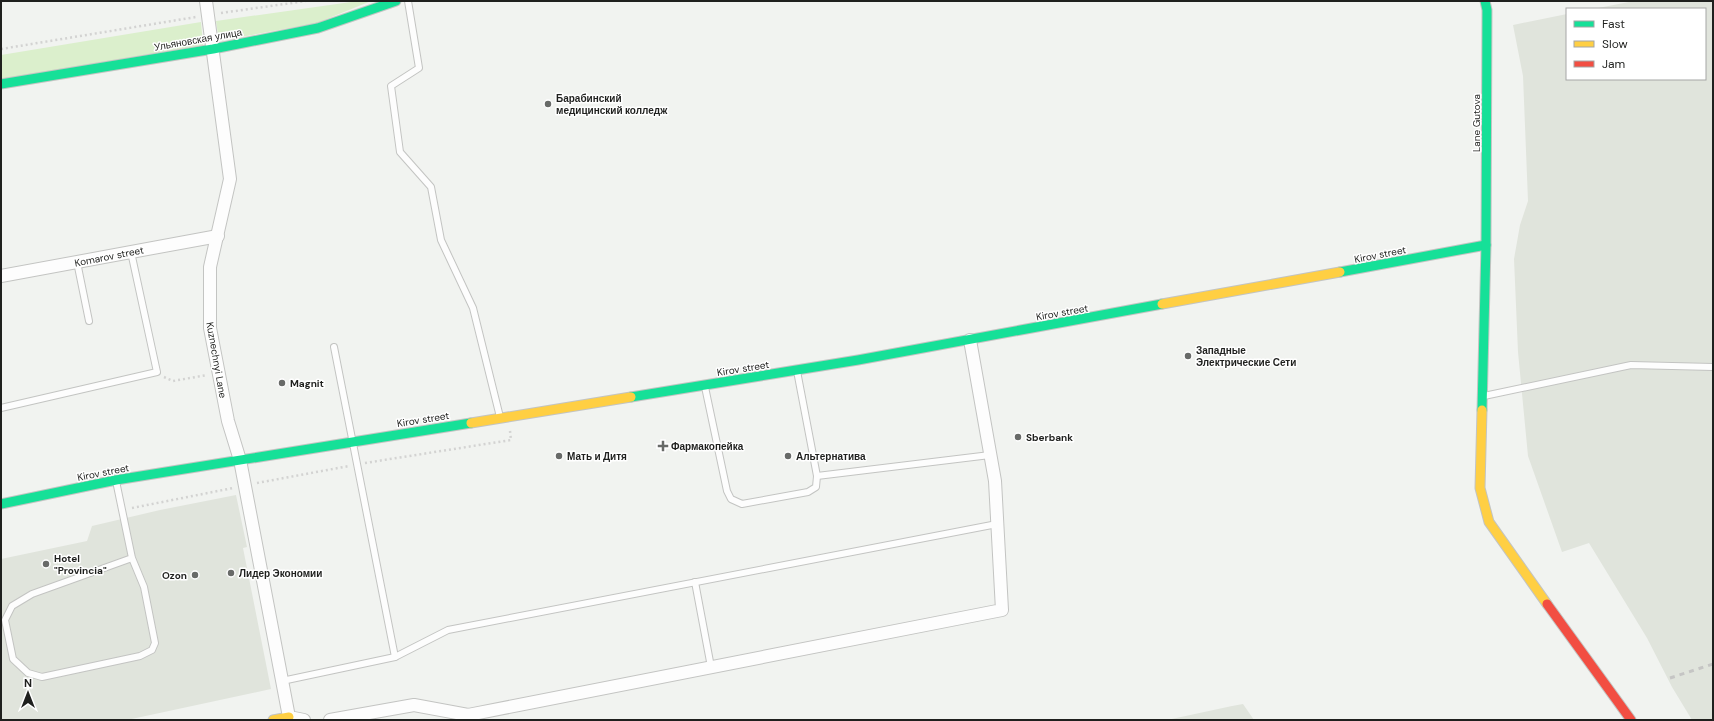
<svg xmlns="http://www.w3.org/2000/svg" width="1714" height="721" font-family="'DM Sans',sans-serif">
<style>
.built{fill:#e0e4dc}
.green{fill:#dbefcc}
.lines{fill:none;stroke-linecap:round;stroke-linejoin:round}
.lane-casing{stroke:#c3c4c2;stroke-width:8}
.street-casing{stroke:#c3c4c2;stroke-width:14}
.fast-casing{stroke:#c3c4c2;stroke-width:11}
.slow-casing{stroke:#c3c4c2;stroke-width:11}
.jam-casing{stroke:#c3c4c2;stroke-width:11}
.path{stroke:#d3d3d2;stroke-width:2.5;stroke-dasharray:2 3;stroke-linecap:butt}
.lane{stroke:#fdfdfd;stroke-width:6}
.street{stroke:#fdfdfd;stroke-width:12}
.fast{stroke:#16e098;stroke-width:9}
.slow{stroke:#ffcf43;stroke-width:9}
.jam{stroke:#f24e42;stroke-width:9}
.rail{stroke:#c5c5c4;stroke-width:3;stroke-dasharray:5 5;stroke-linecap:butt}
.poi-dot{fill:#686a68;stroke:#fff;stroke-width:1.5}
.labels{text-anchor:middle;stroke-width:3;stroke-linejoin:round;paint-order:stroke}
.street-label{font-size:10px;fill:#1f201e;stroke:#fff}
.poi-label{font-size:10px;font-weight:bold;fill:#1f201e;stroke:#fff;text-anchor:start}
</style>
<rect width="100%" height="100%" fill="#f1f3f0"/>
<g class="built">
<polygon points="1634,1 1713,1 1713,720 1692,720 1672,687 1647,638 1589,543 1562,552 1528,456 1518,352 1514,259 1520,225 1528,201 1523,76 1513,25 1567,14 1567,79 1705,79 1705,9 1593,9"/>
<polygon points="236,495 247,547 243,548 271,689 127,720 1,720 1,559 87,541 92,526 160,510"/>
<polygon points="1243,704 1254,720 1167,720 1232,706"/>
</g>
<g class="green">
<polygon points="358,1 371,1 317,23 219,41 216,21"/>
<polygon points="201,22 203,45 1,79 1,55"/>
</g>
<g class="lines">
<defs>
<g id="lane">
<polyline points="408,1 419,68 391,86 400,152 431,187 441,240 473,308 500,417"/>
<polyline points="77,262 89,321"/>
<polyline points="334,347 395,657"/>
<polyline points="797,371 817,476"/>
<polyline points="705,387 727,491 731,499 742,504 808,492 816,487 817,476 990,455"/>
<polyline points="1484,396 1631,365 1713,367"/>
<polyline points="1,408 157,372 131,252"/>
<polyline points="116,481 132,558 144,587 155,643 152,650 140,656 42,677 28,673 13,659 5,620 12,606 32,594 132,558"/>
<polyline points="695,582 711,667"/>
<polyline points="282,681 395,657 448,630 997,524"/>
</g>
<g id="street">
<polyline points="206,1 230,179 210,267 210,328 228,421 240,460 289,717 304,720"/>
<polyline points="1,276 218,236"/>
<polyline points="330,720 414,705 468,715 1002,610 995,481 970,340"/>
</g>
<g id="fast">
<polyline points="1,84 213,49 318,28 396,1"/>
<polyline points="1340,272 1486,245"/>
<polyline points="631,397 858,360 1162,304"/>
<polyline points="1482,410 1486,245 1487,10 1485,1"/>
<polyline points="1,504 116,480 471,423"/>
</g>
<g id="slow">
<polyline points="1162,304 1340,272"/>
<polyline points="1482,410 1480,488 1489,522 1547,604"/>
<polyline points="471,423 631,397"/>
<polyline points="273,720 289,717"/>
</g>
<polyline id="jam" points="1547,604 1631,720"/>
</defs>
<use href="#lane" class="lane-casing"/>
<use href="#street" class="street-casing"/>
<use href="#fast" class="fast-casing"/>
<use href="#slow" class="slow-casing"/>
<use href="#jam" class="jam-casing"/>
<g class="path">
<polyline points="221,13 306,1"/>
<polyline points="1,49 196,17"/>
<polyline points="164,377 173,381 207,375"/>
<polyline points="365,463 511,440 510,431"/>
<polyline points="257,483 349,466"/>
<polyline points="132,508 233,488"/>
</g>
<use href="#lane" class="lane"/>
<use href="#street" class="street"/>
<use href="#fast" class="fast"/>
<use href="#slow" class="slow"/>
<use href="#jam" class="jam"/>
<polyline class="rail" points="1670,678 1713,664"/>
</g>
<g class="poi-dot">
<circle cx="548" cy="104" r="4"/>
<circle cx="1188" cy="356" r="4"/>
<circle cx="282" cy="383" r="4"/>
<circle cx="1018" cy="437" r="4"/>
<path d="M661 440h4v4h4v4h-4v4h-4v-4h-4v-4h4z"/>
<circle cx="559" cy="456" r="4"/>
<circle cx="788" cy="456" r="4"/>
<circle cx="46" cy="564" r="4"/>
<circle cx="231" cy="573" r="4"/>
<circle cx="195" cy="575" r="4"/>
</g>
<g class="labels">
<g class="street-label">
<text transform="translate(198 39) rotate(-10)" y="4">Ульяновская улица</text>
<text transform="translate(1476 123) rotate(-90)" y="4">Lane Gutova</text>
<text transform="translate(1380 254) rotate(-11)" y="4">Kirov street</text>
<text transform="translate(109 256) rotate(-11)" y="4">Komarov street</text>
<text transform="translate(1062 312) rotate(-10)" y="4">Kirov street</text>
<text transform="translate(217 360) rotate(80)" y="4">Kuznechnyi Lane</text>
<text transform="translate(743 368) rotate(-9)" y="4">Kirov street</text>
<text transform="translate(423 419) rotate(-9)" y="4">Kirov street</text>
<text transform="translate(103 472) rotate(-11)" y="4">Kirov street</text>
</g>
<g class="poi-label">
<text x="556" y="102">Барабинский<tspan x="556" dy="12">медицинский колледж</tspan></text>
<text x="1196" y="354">Западные<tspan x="1196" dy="12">Электрические Сети</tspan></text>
<text x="290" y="387">Magnit</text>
<text x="1026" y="441">Sberbank</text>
<text x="671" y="450">Фармакопейка</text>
<text x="567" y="460">Мать и Дитя</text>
<text x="796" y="460">Альтернатива</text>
<text x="54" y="562">Hotel<tspan x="54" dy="12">"Provincia"</tspan></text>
<text x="239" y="577">Лидер Экономии</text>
<text x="187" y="579" text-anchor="end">Ozon</text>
</g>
</g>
<rect width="1714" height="721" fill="none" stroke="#1f201e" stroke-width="4"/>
<rect x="1566" y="8" width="140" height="72" fill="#ffffff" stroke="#a5a6a5"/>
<rect x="1574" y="21" width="20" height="6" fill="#16e098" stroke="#a5a6a5"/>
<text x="1602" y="28" font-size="12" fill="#1f201e">Fast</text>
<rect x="1574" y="41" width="20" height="6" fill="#ffcf43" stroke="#a5a6a5"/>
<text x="1602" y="48" font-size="12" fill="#1f201e">Slow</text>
<rect x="1574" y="61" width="20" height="6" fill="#f24e42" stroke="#a5a6a5"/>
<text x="1602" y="68" font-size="12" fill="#1f201e">Jam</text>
<g transform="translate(28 693)" stroke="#ffffff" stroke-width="3" paint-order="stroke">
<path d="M0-3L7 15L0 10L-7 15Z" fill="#1f201e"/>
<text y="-6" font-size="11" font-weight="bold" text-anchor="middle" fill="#1f201e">N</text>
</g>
</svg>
